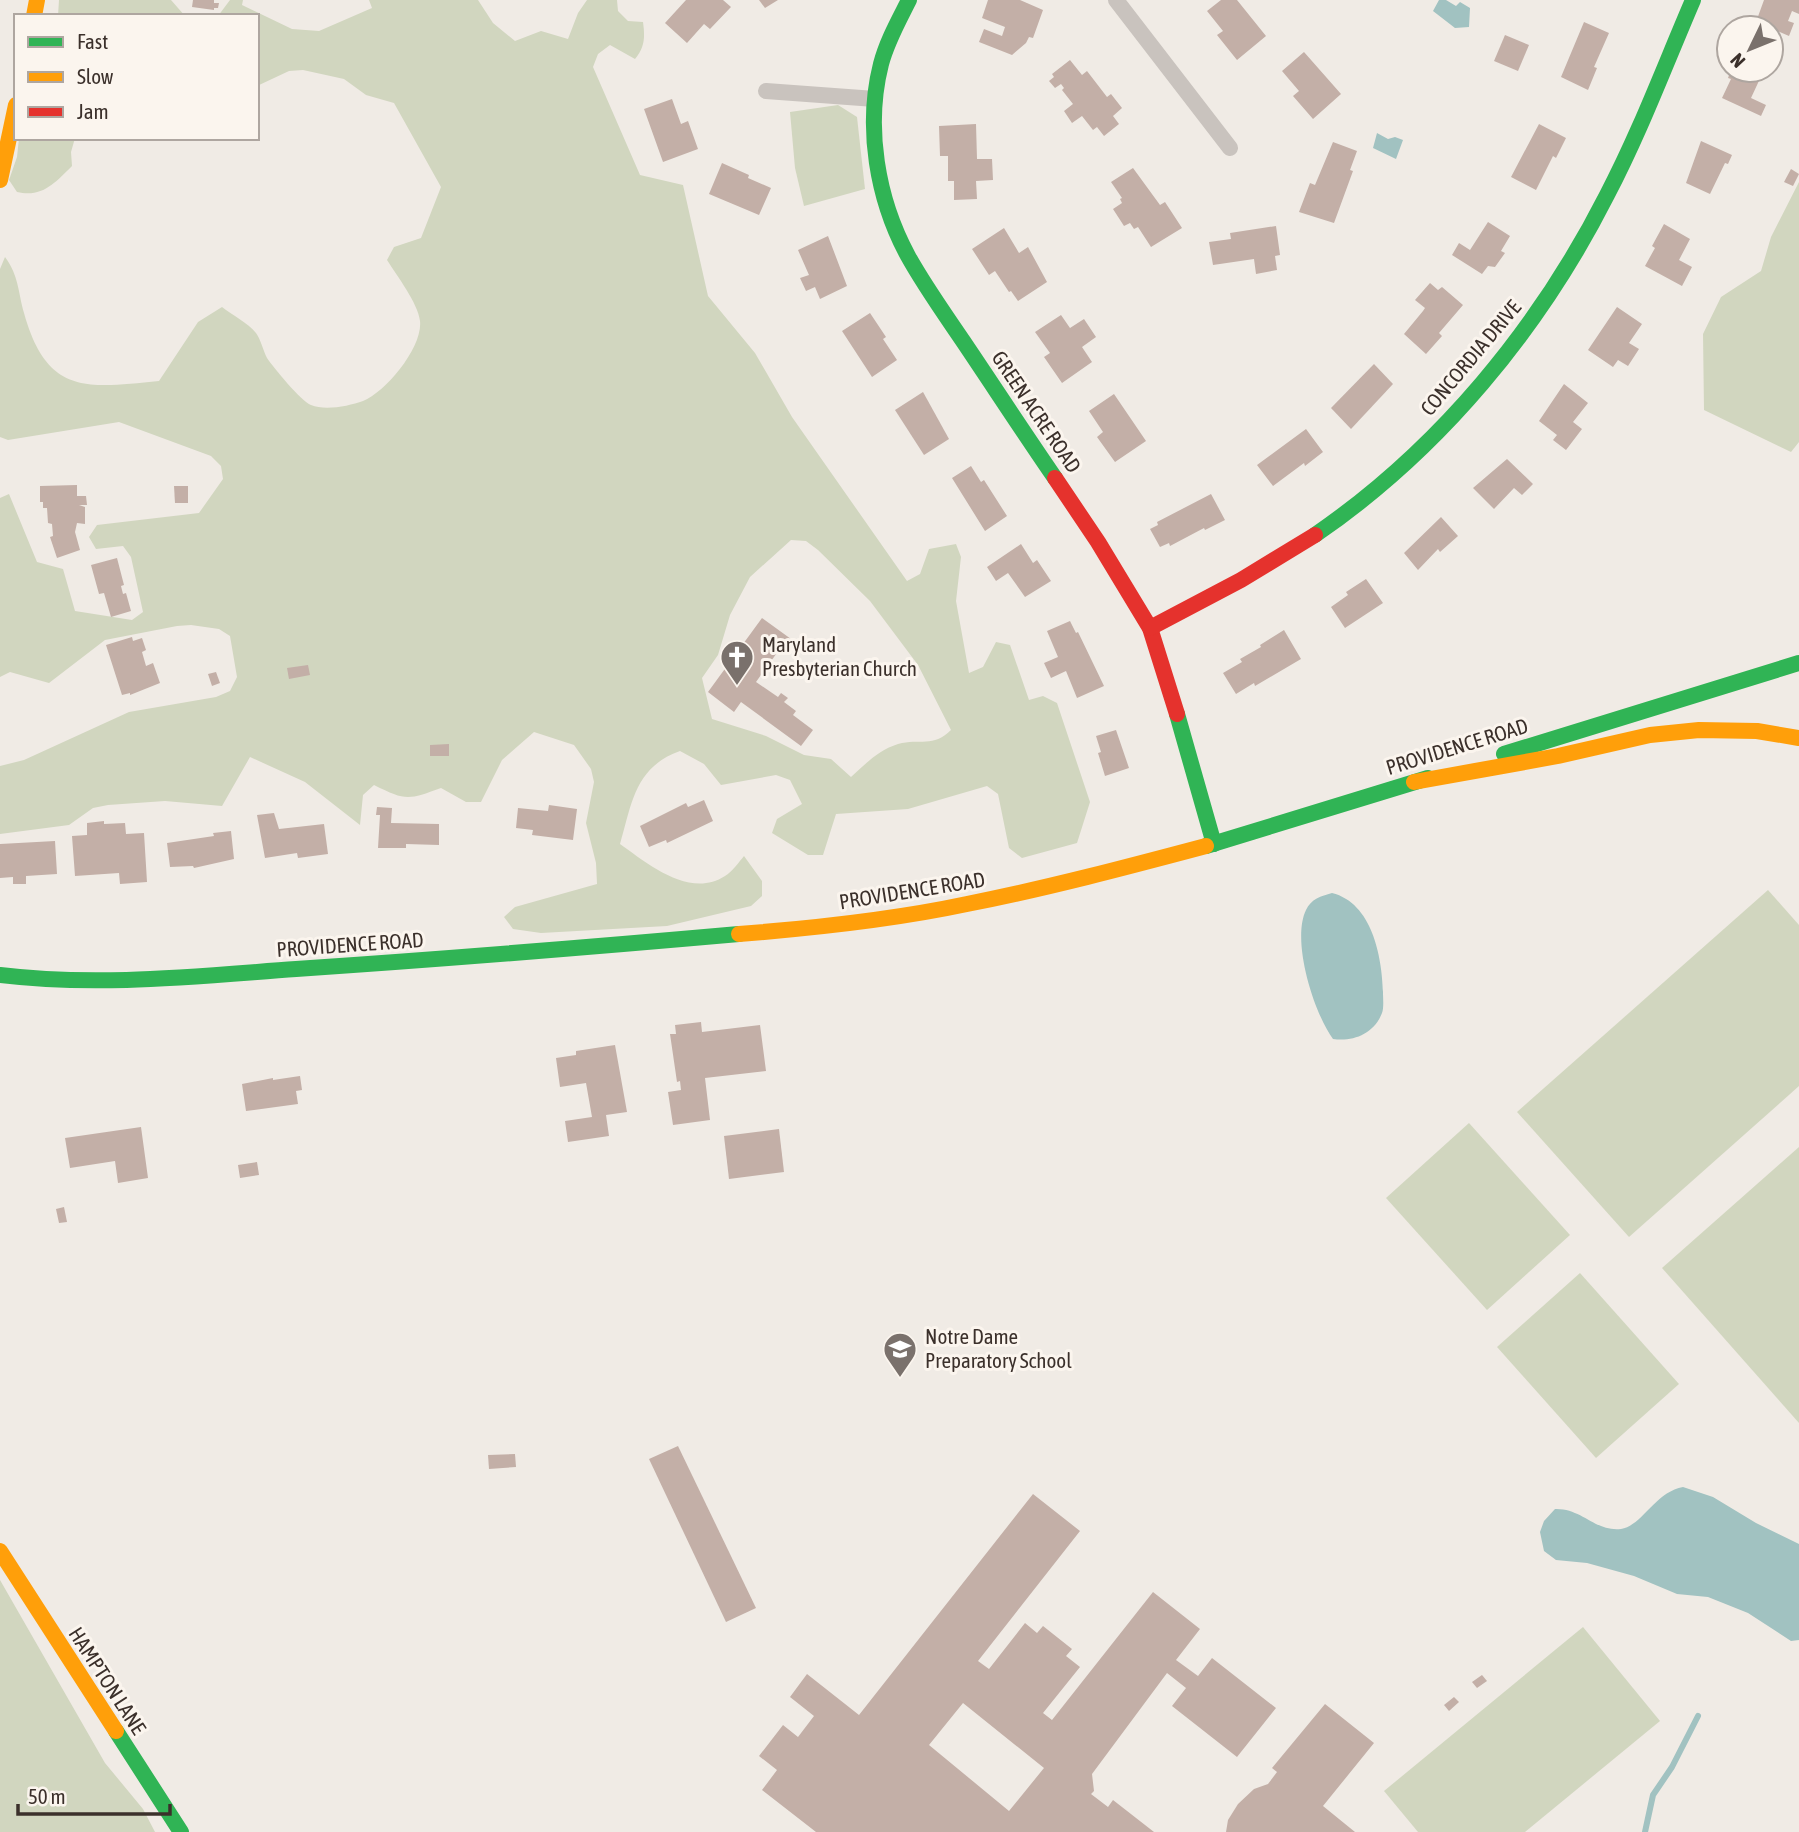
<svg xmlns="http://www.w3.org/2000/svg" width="1799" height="1832" font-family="'Asap Condensed',sans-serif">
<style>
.green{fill:#d1d6bf;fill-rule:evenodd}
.water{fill:#a1c2c1}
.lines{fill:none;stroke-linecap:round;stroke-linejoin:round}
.stream{stroke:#a1c2c1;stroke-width:6}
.building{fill:#c3afa7;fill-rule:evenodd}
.street{stroke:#c9c3be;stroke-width:16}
.fast{stroke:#30b455;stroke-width:16}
.slow{stroke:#ff9f0a;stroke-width:16}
.jam{stroke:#e5322d;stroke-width:16}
.labels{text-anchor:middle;stroke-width:6;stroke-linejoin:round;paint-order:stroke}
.street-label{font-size:21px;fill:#3b302b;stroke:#fbf5ee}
.poi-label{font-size:21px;fill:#3b302b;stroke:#fbf5ee;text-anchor:start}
</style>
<rect width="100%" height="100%" fill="#f0ebe5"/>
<g class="green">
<polygon points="59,0 171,0 185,16 58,16"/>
<path d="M230 0H243L242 5 292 29 319 31 372 8 369 0H478L493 23 515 41 541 31 568 39 578 13 587 0H617L618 11 628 21 643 22C645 37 645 47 635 59L610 45 598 54 593 67 640 175 683 185 708 296 755 353 792 417 907 581 920 574 929 549 956 544 961 557 956 601 969 673 983 667 996 642 1010 645 1029 700 1043 696 1057 703 1090 802 1077 843 1022 858 1009 848 998 794 987 786 908 809 836 814 823 855H808L772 833 777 819 802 804 790 780 776 775 721 785 704 764 680 751C635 767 632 803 620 844 648 864 690 899 725 876 732 872 739 862 744 856L762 881V896L751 906 667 926 541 933 513 929 504 917 515 907 597 884 596 863 586 823 594 782 591 769 574 745 534 732 502 760 481 802H466L441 788C408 800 406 801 374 785L363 795 360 825 305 782 250 757 222 806 165 801 108 805 93 808 69 825 0 834V766L24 760 129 712 216 697 230 691 237 677 230 636 219 629 191 625 177 626 105 640 49 683 10 672 0 677V498L9 494 37 562 63 569 75 611 132 620 143 612 131 557 123 546 96 549 89 537 97 525 199 513 223 479 221 466 211 456 119 422 8 440 0 437V269L5 257C19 276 18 292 24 313 47 396 88 388 159 381L198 322 222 307C232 315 248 323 256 333 261 340 263 350 267 358 273 367 301 401 311 405 325 411 349 406 363 401 386 392 423 347 420 321 418 303 397 276 387 260L394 247 421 238 441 187 394 103 366 95 344 79 303 70 289 71 257 86V16H218ZM791 540 806 541 818 550 870 601 918 665 951 730C933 748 920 738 898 744 879 750 865 764 851 777L831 759 804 755 766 736 712 719 702 678 718 655 730 615 750 577Z"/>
<polygon points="838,105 857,117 865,189 804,206 795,168 790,112"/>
<path d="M19 138H75L71 152 72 166C55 183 42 198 17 192L9 180 17 157Z"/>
<polygon points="1799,182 1799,442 1791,452 1704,410 1703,334 1721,297 1761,271 1771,237"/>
<polygon points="1768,890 1799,925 1799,1086 1629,1237 1517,1112"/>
<polygon points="1469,1123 1570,1235 1487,1310 1386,1198"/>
<polygon points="1799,1147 1799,1423 1662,1268"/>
<polygon points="1580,1273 1679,1384 1596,1458 1497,1347"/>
<polygon points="0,1580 105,1763 143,1809 155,1832 0,1832"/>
<polygon points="1583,1627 1660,1721 1525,1832 1418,1832 1384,1791"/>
</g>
<g class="water">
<polygon points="1439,0 1446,0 1456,6 1460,2 1470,8 1469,27 1455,28 1433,11"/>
<polygon points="1377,133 1388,139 1395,137 1403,140 1396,159 1373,148"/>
<path d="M1332 893C1372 903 1382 956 1383 992 1383 998 1384 1008 1382 1013 1374 1034 1353 1042 1333 1039 1314 1013 1291 941 1306 910 1311 899 1321 896 1332 893Z"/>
<path d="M1683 1487 1713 1497 1756 1523 1799 1544V1640L1791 1641 1748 1613 1708 1597 1677 1594 1634 1576 1587 1563 1556 1560 1544 1551 1540 1532 1544 1521 1555 1509C1582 1508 1595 1532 1621 1529 1642 1526 1655 1492 1683 1487Z"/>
</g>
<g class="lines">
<polyline class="stream" points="1645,1832 1653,1795 1672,1767 1698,1716"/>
</g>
<g class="building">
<polygon points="193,0 214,0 214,3 219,3 218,8 214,8 214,10 192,7"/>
<polygon points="686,0 723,0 731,7 710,29 704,24 687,43 665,23"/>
<polygon points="759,0 778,0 765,8"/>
<polygon points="988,0 1020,0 1043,10 1033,38 1029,37 1026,43 1012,55 979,42 984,29 1002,36 1005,27 982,18"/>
<polygon points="1221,0 1237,0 1266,36 1237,60 1217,35 1223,31 1207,11"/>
<polygon points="1764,0 1799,0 1799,14 1792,11 1788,21 1794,23 1789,36 1756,22"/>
<polygon points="1584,22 1609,33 1594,67 1597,68 1588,90 1561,77"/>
<polygon points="1505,35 1529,45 1518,71 1494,61"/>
<polygon points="1304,52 1341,94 1313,119 1293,96 1299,91 1282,71"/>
<polygon points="1070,60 1082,75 1087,71 1107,97 1111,94 1122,108 1113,116 1119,124 1104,136 1097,127 1093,130 1082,116 1072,123 1064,111 1073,104 1062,90 1064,88 1061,84 1055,88 1049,81 1054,77 1052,74"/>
<polygon points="1731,70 1764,70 1751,98 1766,105 1761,116 1722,98 1731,79 1728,78"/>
<polygon points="672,99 681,124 688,121 698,149 663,162 644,109"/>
<polygon points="976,124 977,159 992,159 993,180 976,181 977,199 954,200 954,181 948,181 948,156 940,156 939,126"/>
<polygon points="1539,124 1566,138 1556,158 1553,156 1536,190 1511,177"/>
<polygon points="1701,141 1732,155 1728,164 1725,163 1710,194 1686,183"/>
<polygon points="1333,142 1357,151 1350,170 1353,171 1334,223 1299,212 1310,183 1315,185"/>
<polygon points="722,163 749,175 748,178 771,188 759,215 709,194"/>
<polygon points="1133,168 1160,205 1165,202 1182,228 1151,247 1138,227 1134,229 1130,223 1124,226 1113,209 1122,203 1120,199 1122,198 1111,182"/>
<polygon points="1791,169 1799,174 1793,186 1784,182"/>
<polygon points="1488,222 1510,236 1501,251 1505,253 1495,267 1488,266 1482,274 1452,255 1459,243 1470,250"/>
<polygon points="1664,224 1690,239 1679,260 1692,267 1682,286 1645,266 1655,248 1652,246"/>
<polygon points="1276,226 1280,255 1275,256 1277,270 1256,274 1254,259 1213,265 1209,242 1231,239 1230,233"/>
<polygon points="1004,228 1019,253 1028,247 1047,282 1018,301 1011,291 1009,292 995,271 989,275 972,249"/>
<polygon points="828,236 847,286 820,299 815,287 806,291 800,278 809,275 798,250"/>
<polygon points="1430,283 1438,290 1442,287 1463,305 1439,333 1442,336 1426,354 1404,334 1423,311 1425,308 1415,300"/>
<polygon points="1617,307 1642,324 1629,343 1639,349 1628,366 1618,360 1613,367 1588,350"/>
<polygon points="870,313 886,337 883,339 897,360 872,377 842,331"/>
<polygon points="1061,315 1070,328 1084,319 1096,337 1082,347 1092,362 1062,383 1044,357 1050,353 1035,332"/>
<polygon points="1374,364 1393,384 1351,429 1331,408"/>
<polygon points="1564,384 1588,403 1573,422 1582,429 1566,450 1553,440 1557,435 1539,421"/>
<polygon points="923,392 949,439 924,455 895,410"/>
<polygon points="1114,394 1146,441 1115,462 1097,437 1103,432 1089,411"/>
<polygon points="1306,429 1323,452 1305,466 1304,463 1273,486 1257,465"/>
<polygon points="1507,459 1533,484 1522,495 1514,488 1494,509 1473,488"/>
<polygon points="971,466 981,482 984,480 1007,516 985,531 952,478"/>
<polygon points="77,485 77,496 86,496 87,505 79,505 85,507 85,524 77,523 75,532 80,550 57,558 50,537 53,536 52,524 48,523 47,508 43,508 43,502 40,502 40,486"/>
<polygon points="174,486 188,486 188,503 175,503"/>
<polygon points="1211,494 1225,520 1205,530 1204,528 1170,546 1169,543 1160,547 1150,529 1158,525 1157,522"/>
<polygon points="1441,517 1458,536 1440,552 1438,549 1418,570 1404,553"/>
<polygon points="1021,544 1033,563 1037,560 1051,581 1025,597 1008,573 996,581 987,567"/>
<polygon points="117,558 124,585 121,586 123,594 126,593 131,611 111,617 104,593 99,594 91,565"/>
<polygon points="1366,579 1383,603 1345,628 1331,607 1348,595 1346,592"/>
<polygon points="762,618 791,639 781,652 779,650 756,682 778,697 781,693 788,698 784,702 796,711 793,715 813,730 801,746 741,702 734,712 708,692"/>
<polygon points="1070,621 1076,633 1078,632 1104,686 1077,698 1066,671 1051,678 1044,663 1058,657 1047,631"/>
<polygon points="1284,630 1301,659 1255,686 1254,683 1236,694 1223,673 1242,662 1240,659 1261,647 1260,645"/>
<polygon points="132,637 133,641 142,638 146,650 142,652 146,666 153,663 160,683 130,695 130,693 122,695 106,645"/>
<polygon points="308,665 310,675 289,679 287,668"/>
<polygon points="216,672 220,683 212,686 208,674"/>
<polygon points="1116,730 1129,768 1105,776 1098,753 1101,752 1096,736"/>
<polygon points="449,744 449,756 430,756 430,745"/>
<polygon points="704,800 713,821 667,843 666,840 649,847 640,826 686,803 688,807"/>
<polygon points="549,805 577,809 573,840 532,835 533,830 516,828 518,808 548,811"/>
<polygon points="377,807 392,808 391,823 439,824 439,845 406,844 406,848 378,848 380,815 376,815"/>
<polygon points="274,813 279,829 324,824 328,854 298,858 297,853 265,858 257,815"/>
<polygon points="104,821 104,824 125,823 126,834 144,833 147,882 120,884 119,873 75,876 72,836 87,835 87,823"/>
<polygon points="231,831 234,859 194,868 193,866 170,867 167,843 214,836 213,833"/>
<polygon points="55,841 57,874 26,876 26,884 13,884 13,877 0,878 0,844"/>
<polygon points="701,1022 702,1032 760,1025 766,1071 705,1078 710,1120 673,1125 668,1092 681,1090 680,1081 677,1082 670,1034 676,1034 675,1025"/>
<polygon points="615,1045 627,1112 606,1115 609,1136 568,1142 565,1121 592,1117 586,1083 560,1087 556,1058 576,1055 576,1051"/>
<polygon points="300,1076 302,1090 296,1091 298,1104 246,1111 242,1084 273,1078 273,1080"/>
<polygon points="141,1127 148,1178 118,1183 115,1161 70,1168 65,1138"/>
<polygon points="779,1129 784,1172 729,1179 724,1136"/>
<polygon points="257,1162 259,1175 240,1178 238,1165"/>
<polygon points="64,1207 67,1222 59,1223 56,1209"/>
<polygon points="678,1446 756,1608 726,1622 649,1459"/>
<polygon points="515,1454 516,1467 489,1469 488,1455"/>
<path d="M1033 1494 1080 1531 978 1661 989 1669 1025 1623 1037 1633 1043 1626 1072 1649 1066 1656 1080 1667 1043 1713 1052 1720 1153 1592 1200 1629 1176 1660 1198 1676 1212 1658 1276 1708 1237 1757 1172 1706 1186 1688 1167 1673 1092 1774 1094 1791 1091 1794 1108 1807 1113 1800 1154 1832H816L762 1790 777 1770 759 1756 783 1725 798 1737 814 1716 790 1697 807 1674 859 1715ZM963 1703 1044 1768 1009 1811 929 1745Z"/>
<polygon points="1482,1675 1487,1681 1477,1688 1472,1682"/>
<polygon points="1454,1697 1459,1702 1449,1711 1444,1705"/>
<polygon points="1325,1704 1374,1743 1323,1806 1355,1832 1226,1832 1228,1820 1238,1804 1254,1789 1268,1784 1277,1772 1272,1768"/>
</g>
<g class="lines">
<g class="street">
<polyline points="1116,0 1230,148"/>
<polyline points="766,91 875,99"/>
</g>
<g class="fast">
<path d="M909 0C899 20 887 41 881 64 865 127 877 199 908 256 924 285 944 313 963 341 994 387 1024 433 1055 478"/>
<path d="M1315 535C1439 450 1539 329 1607 195 1640 132 1665 65 1693 0"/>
<polyline points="1177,714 1214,844"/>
<polyline points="1504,754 1799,663"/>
<polyline points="1206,846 1428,778"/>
<path d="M0 975C98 987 198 976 296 969 444 959 592 947 739 934"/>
<polyline points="116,1731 181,1832"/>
</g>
<g class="slow">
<polyline points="34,16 37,0"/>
<polyline points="0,180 16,105"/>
<polyline points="1414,782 1558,756 1650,735 1699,730 1757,731 1799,738"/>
<path d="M739 934C816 928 892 920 967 904 1048 888 1127 867 1206 846"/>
<polyline points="0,1551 116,1731"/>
</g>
<g class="jam">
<polyline points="1055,478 1098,542 1150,628 1177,714"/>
<polyline points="1150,628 1241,580 1315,535"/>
</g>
</g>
<defs>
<symbol id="church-pin" viewBox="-11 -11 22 30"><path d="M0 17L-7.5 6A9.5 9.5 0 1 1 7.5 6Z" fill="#7a716c" stroke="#fbf5ee"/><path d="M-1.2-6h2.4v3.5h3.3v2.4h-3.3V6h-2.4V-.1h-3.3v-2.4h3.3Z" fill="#fff"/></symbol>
<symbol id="school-pin" viewBox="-11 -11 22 30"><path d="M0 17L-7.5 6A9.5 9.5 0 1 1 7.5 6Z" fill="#7a716c" stroke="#fbf5ee"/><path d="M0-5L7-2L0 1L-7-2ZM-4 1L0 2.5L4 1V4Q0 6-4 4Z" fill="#fff"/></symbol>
</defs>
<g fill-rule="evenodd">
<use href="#church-pin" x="718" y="638" width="38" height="52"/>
<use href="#school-pin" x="881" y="1330" width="38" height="52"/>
</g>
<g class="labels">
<g class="street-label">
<text transform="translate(1471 358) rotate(-50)" y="7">CONCORDIA DRIVE</text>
<text transform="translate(1036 412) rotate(56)" y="7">GREEN ACRE ROAD</text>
<text transform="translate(1457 747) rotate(-17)" y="7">PROVIDENCE ROAD</text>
<text transform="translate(912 891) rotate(-9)" y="7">PROVIDENCE ROAD</text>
<text transform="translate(350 945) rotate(-4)" y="7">PROVIDENCE ROAD</text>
<text transform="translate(107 1681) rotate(57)" y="7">HAMPTON LANE</text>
</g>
<g class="poi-label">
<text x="762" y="652">Maryland<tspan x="762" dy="24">Presbyterian Church</tspan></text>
<text x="925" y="1344">Notre Dame<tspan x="925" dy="24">Preparatory School</tspan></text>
</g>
</g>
<rect x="14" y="14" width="245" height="126" fill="#fbf5ee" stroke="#aea6a0" stroke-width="2"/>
<rect x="28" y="37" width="35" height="10" fill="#30b455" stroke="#aea6a0" stroke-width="2"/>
<text x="77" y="49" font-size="21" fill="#3b302b">Fast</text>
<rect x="28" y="72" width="35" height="10" fill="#ff9f0a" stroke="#aea6a0" stroke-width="2"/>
<text x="77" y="84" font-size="21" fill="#3b302b">Slow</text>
<rect x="28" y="107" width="35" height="10" fill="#e5322d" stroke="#aea6a0" stroke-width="2"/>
<text x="77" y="119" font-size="21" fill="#3b302b">Jam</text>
<g transform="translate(1750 49) rotate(227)"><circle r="33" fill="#fbf5ee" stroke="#aea6a0" stroke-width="2"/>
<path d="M0-5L12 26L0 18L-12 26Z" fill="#7a716c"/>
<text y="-10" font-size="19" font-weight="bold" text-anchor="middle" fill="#3b302b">N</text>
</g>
<path d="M18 1804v10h152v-10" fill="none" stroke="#3b302b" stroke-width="3.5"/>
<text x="28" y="1804" font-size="21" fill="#3b302b" stroke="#fbf5ee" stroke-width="5" paint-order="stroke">50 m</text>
</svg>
